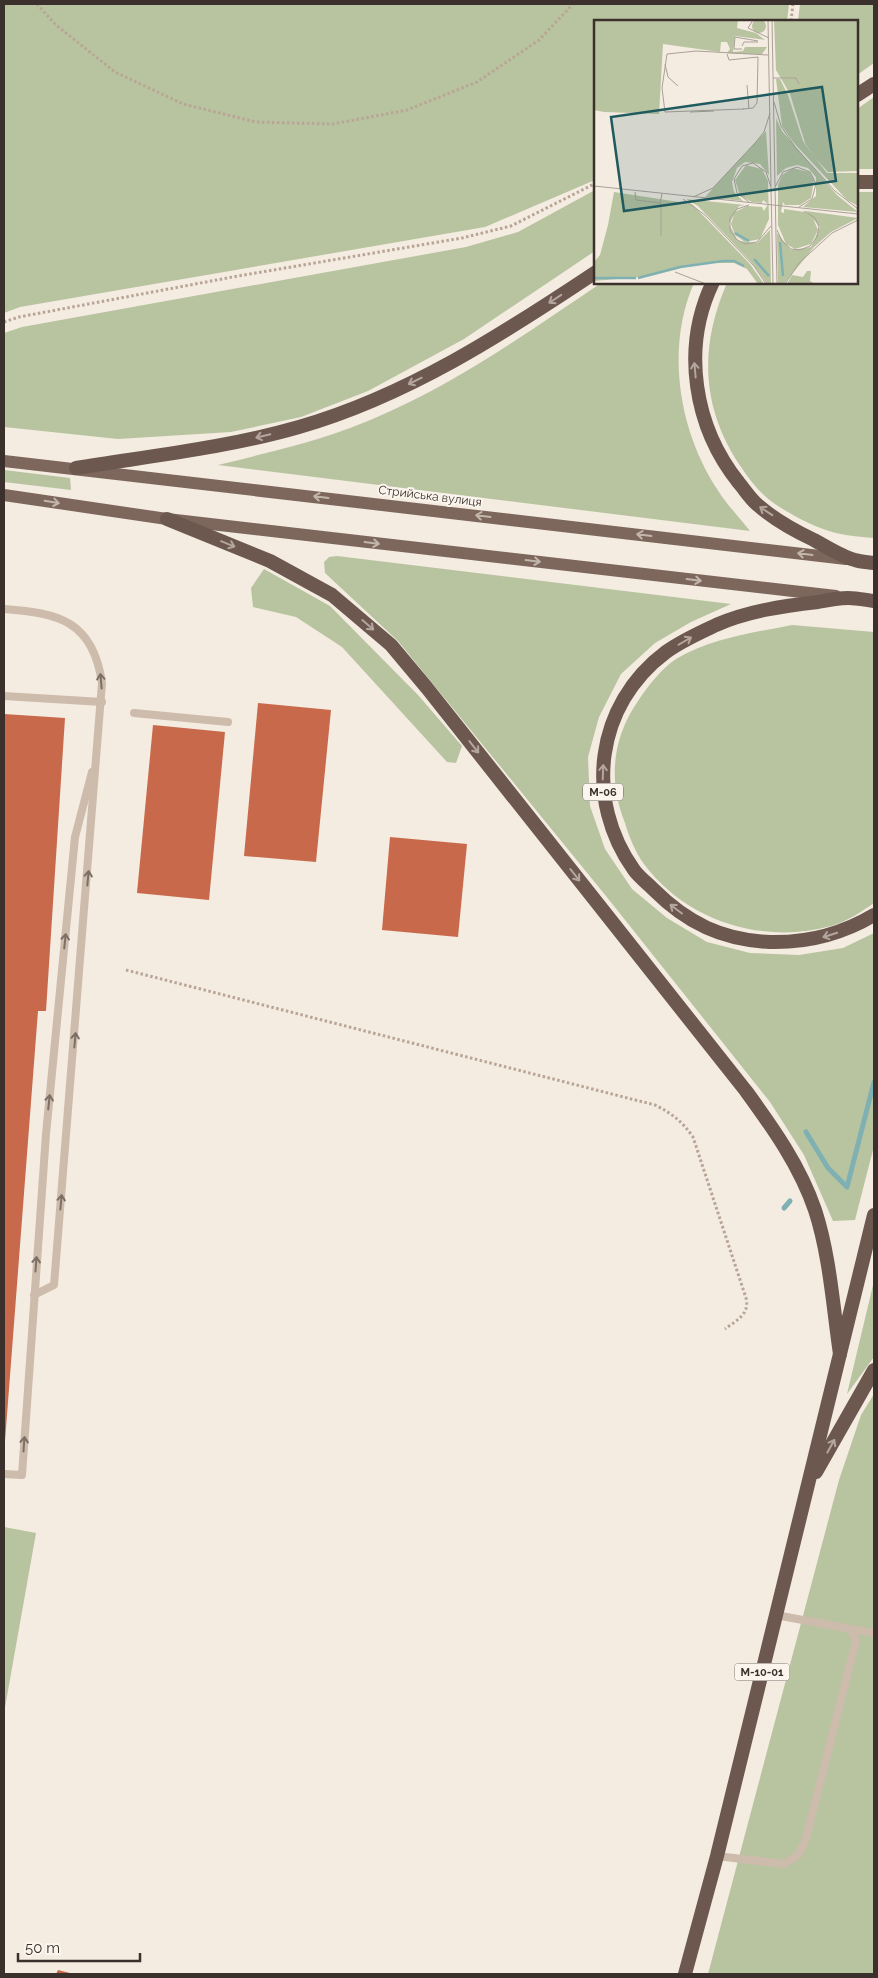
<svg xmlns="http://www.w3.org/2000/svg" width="878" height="1978" font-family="Raleway,sans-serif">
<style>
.green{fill:#b8c4a0}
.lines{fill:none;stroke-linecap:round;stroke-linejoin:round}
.stream{stroke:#7fb0b2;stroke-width:5}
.building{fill:#c8694b}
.path{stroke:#b9a596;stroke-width:3;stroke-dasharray:2.5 2.5;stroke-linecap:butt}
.service{stroke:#cdbbac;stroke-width:8}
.primary{stroke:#7d675c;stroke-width:12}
.trunk{stroke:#6c584f;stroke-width:14}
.oneway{stroke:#b4a69e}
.oneway2{stroke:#c2b5ac}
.oneway3{stroke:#7d6f65}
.labels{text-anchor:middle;stroke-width:4;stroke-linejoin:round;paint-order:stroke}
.shield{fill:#fbf5ee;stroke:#756b66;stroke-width:1}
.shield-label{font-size:11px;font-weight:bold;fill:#3b302b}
.street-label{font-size:12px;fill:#3b302b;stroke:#fbf5ee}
.inset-river{fill:none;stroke:#7fb0b2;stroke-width:2.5}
.inset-road{fill:none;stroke:#aaa098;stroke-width:1}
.view{fill:#1f5a5e;fill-opacity:0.15;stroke:#1f5a5e;stroke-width:2.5}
.inset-edge{fill:none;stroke:#3b302b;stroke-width:2.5}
</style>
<rect width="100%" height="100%" fill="#f4ebe1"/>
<g class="green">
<polygon points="4,4 789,4 787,21 596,21 595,180 485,227 20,307 4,313"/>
<polygon points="800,4 874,4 874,63 857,75 857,21 798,21"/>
<polygon points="874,97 874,169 857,169 857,109"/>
<polygon points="595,190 595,251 464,339 368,391 301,417 231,432 118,439 4,427 4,333 22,327 466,247 518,232"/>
<path d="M857 192H874V538C862 537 849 536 836 533 816 528 795 517 778 506 762 496 751 482 741 467 701 408 699 347 727 283L857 282Z"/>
<path d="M601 283H694C665 349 679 433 719 492 728 506 740 518 750 531L218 465C262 454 307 444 350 428 441 394 521 337 601 283Z"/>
<polygon points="4,470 70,478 71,490 4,482"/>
<polygon points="337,556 731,604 691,622 655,643 621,674 599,717 588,757 590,806 605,849 632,889 667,918 707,942 750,953 799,955 843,948 874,933 874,1146 855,1220 833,1221 804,1155 770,1102 606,896 398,641 325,573 324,562 329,557"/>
<polygon points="264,569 330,606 418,695 462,746 456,763 447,762 342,647 296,617 253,607 251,588"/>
<path d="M792 625 874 632V903C861 912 846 922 831 926 763 945 686 921 644 864 636 853 629 837 625 823 608 780 612 739 638 701 648 686 661 669 676 659 712 638 752 633 792 625Z"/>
<polygon points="874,1281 874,1357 847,1394"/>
<polygon points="874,1394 874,1974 708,1974 839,1480 861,1415"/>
<polygon points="4,1527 36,1533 4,1713"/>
</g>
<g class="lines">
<g class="stream">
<polyline points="806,1132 828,1168 847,1187 874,1082"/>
<polyline points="784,1208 790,1201"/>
</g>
</g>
<g class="building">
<polygon points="258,703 331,710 316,862 244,856"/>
<polygon points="4,714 65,718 46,1011 38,1011 5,1441 4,1441"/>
<polygon points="153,725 225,732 209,900 137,893"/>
<polygon points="390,837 467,844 458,937 382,930"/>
<polygon points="58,1970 74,1974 56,1974"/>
</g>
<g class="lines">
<g class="path">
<polyline points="37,4 56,25 115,72 183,104 256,122 333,124 407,110 477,82 539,40 573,4"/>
<polyline points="791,21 793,4"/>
<polyline points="4,322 19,317 238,276 462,238 511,226 596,183"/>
<path d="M126 970 655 1105C671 1113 682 1121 693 1137L746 1298C750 1314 737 1320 725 1329"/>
</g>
<g class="service">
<path d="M4 609C59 613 93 621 102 683L54 1285 34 1295"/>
<polyline points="4,696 102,702"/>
<polyline points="134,713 228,722"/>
<polyline points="4,1474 22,1475 46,1134 75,837 92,772"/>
<polyline points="851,1629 874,1633"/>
<polyline points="717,1856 784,1864 798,1855 805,1842 856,1641 851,1629 776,1615"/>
</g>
<g class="primary">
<polyline points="4,461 846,559"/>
<polyline points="4,495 167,519 836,596"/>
</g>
<g class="trunk">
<polyline points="857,95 874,84"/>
<polyline points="857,182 874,182"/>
<path d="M713 282C681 348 694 427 739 483 745 490 751 500 759 506 775 520 795 531 814 540 827 547 842 557 855 560 861 562 868 562 874 563"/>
<path d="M76 468C150 456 226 448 299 427 407 396 503 334 596 272"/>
<path d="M167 519 270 561 332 595 391 645 427 688 746 1091C773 1128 800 1166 815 1210 830 1256 833 1307 840 1354"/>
<path d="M874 601C866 600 857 598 848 598 838 598 828 600 818 602 783 606 748 611 716 625 699 633 681 641 666 652 595 705 584 800 634 870 639 877 647 883 653 889 687 923 722 940 770 942 808 943 842 934 874 915"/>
<polyline points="816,1472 874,1370"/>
<polyline points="685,1974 717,1856 874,1215"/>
</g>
</g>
<defs><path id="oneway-shaft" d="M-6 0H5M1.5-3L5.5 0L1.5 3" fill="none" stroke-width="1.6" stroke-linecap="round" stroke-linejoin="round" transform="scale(1.25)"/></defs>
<g class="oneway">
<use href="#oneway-shaft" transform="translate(555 299) rotate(146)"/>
<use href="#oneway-shaft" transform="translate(695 370) rotate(-95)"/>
<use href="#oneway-shaft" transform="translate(415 381) rotate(154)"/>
<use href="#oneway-shaft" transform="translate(263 436) rotate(167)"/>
<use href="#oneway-shaft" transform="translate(766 511) rotate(-147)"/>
<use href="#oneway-shaft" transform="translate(228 544) rotate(22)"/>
<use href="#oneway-shaft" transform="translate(368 625) rotate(41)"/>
<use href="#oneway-shaft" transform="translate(685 641) rotate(-30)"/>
<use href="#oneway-shaft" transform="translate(474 747) rotate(52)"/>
<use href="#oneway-shaft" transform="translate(603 772) rotate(-88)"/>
<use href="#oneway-shaft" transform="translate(575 875) rotate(52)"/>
<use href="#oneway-shaft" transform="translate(676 909) rotate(-143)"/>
<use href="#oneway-shaft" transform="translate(830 935) rotate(162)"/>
<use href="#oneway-shaft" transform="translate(831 1446) rotate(-61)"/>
</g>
<g class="oneway2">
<use href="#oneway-shaft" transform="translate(321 497) rotate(-173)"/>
<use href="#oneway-shaft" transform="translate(52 502) rotate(9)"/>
<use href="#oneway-shaft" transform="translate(483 516) rotate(-173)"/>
<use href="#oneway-shaft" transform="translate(644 535) rotate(-173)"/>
<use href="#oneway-shaft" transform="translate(372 543) rotate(7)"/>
<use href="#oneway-shaft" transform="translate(805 554) rotate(-173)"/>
<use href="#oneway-shaft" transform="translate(533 561) rotate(7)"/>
<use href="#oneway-shaft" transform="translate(694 580) rotate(7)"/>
</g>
<g class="oneway3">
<use href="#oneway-shaft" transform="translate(101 681) rotate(-95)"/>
<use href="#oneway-shaft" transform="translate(88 878) rotate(-85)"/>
<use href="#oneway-shaft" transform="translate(65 941) rotate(-84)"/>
<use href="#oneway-shaft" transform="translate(75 1040) rotate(-85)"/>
<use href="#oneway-shaft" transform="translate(49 1102) rotate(-84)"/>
<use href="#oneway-shaft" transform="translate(61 1202) rotate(-85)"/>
<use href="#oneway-shaft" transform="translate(36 1264) rotate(-86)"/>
<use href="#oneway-shaft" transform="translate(24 1444) rotate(-86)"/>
</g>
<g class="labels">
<g class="shield">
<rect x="583" y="783.5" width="40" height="17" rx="4"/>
<rect x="734.5" y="1663.5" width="55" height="17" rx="4"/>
</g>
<g class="shield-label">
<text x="603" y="796">М-06</text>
<text x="762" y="1676">М-10-01</text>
</g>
<g class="street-label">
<text transform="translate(430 496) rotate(7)" y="4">Стрийська вулиця</text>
</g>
</g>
<g transform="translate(594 20)">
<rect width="264" height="264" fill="#f4ebe1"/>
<path d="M158 6a7 7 0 1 1 14 0a7 7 0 1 1-14 0ZM0 0H144L143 8 162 13 171 20 141 16 139 32 149 31 151 27H173L168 34H142L133 33 136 29 133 22H127L126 32 69 24 65 94 10 92 0 90ZM180 0H264V151L234 152 221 138 233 153H264V186L253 180 199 122 188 106 182 59H186L194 75 209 121 220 137 211 123 196 74 182 50ZM182 98 188 111 243 175 264 192 209 187 222 176V157L214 148 203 145 192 148 183 156ZM172 111 175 155 166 144 151 142 143 148 138 162 140 172 149 181 111 177ZM152 145 168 149 174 161 175 199 166 219 151 222 141 215 137 204 141 192 153 186 168 187 170 191 174 184 169 180 168 183 158 182 146 176 141 160ZM199 148 215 152 220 160 217 178 206 185H191L189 182 187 192 190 193V189L211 192 218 196 224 210 217 224 201 229 192 224 184 205V165L188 155ZM20 172 98 184 156 244 170 264H164L153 249 140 243H107L56 256 0 261V242L6 235 14 205ZM92 179 151 185 145 186 135 204 144 221 163 223 176 210 177 264H173L158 243 104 186ZM212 191 264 198 237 212 220 227 190 264H184L183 213 197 230 217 227 226 207ZM213 251H217L216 261 221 264H193L198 255 209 257Z" fill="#b8c4a0"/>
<path class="inset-river" d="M141 213 155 221M186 222 189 256M160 239 175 256M0 258H42M44 258 86 247 129 241H140L150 246"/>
<path class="inset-road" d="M159 0 154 8 175 18M174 0 177 166M178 0 181 166M148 26 150 22H164M148 29H140L141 17 164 21M73 34 68 68 71 92 150 89M73 34 102 31 174 35M133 34 135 40 164 37M71 44 74 57 84 66M179 58H202L205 64M153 65 155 89M180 82 187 106 201 127 241 171 264 189M149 89 159 88 163 83 164 37M96 92 120 91M0 166 264 194M41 172 42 180 66 183 68 174M99 177 119 168 161 123 170 112 176 93M89 179 111 195 160 246 172 264M155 182 143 173 140 159 148 146 159 143 172 152 177 167 179 264M155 185 143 189 136 198V210L142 219 151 224 163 222 177 206M183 210 188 221 197 229 206 230 216 226 223 217 225 207 221 198 210 191M67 216V183M81 252 112 264M183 264 181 167 189 152 203 147 216 152 222 164 218 179 205 187M191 264 205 243 238 213 264 200"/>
<path class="view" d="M228 67 242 161 30 191 17 97Z"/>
<rect width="264" height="264" class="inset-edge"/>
</g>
<rect width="878" height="1978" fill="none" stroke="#3b302b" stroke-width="10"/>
<path d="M18 1953v8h122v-8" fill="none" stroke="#3b302b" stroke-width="2.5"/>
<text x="25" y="1953" font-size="15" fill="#3b302b" stroke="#fbf5ee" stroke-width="4" paint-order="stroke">50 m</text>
</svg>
